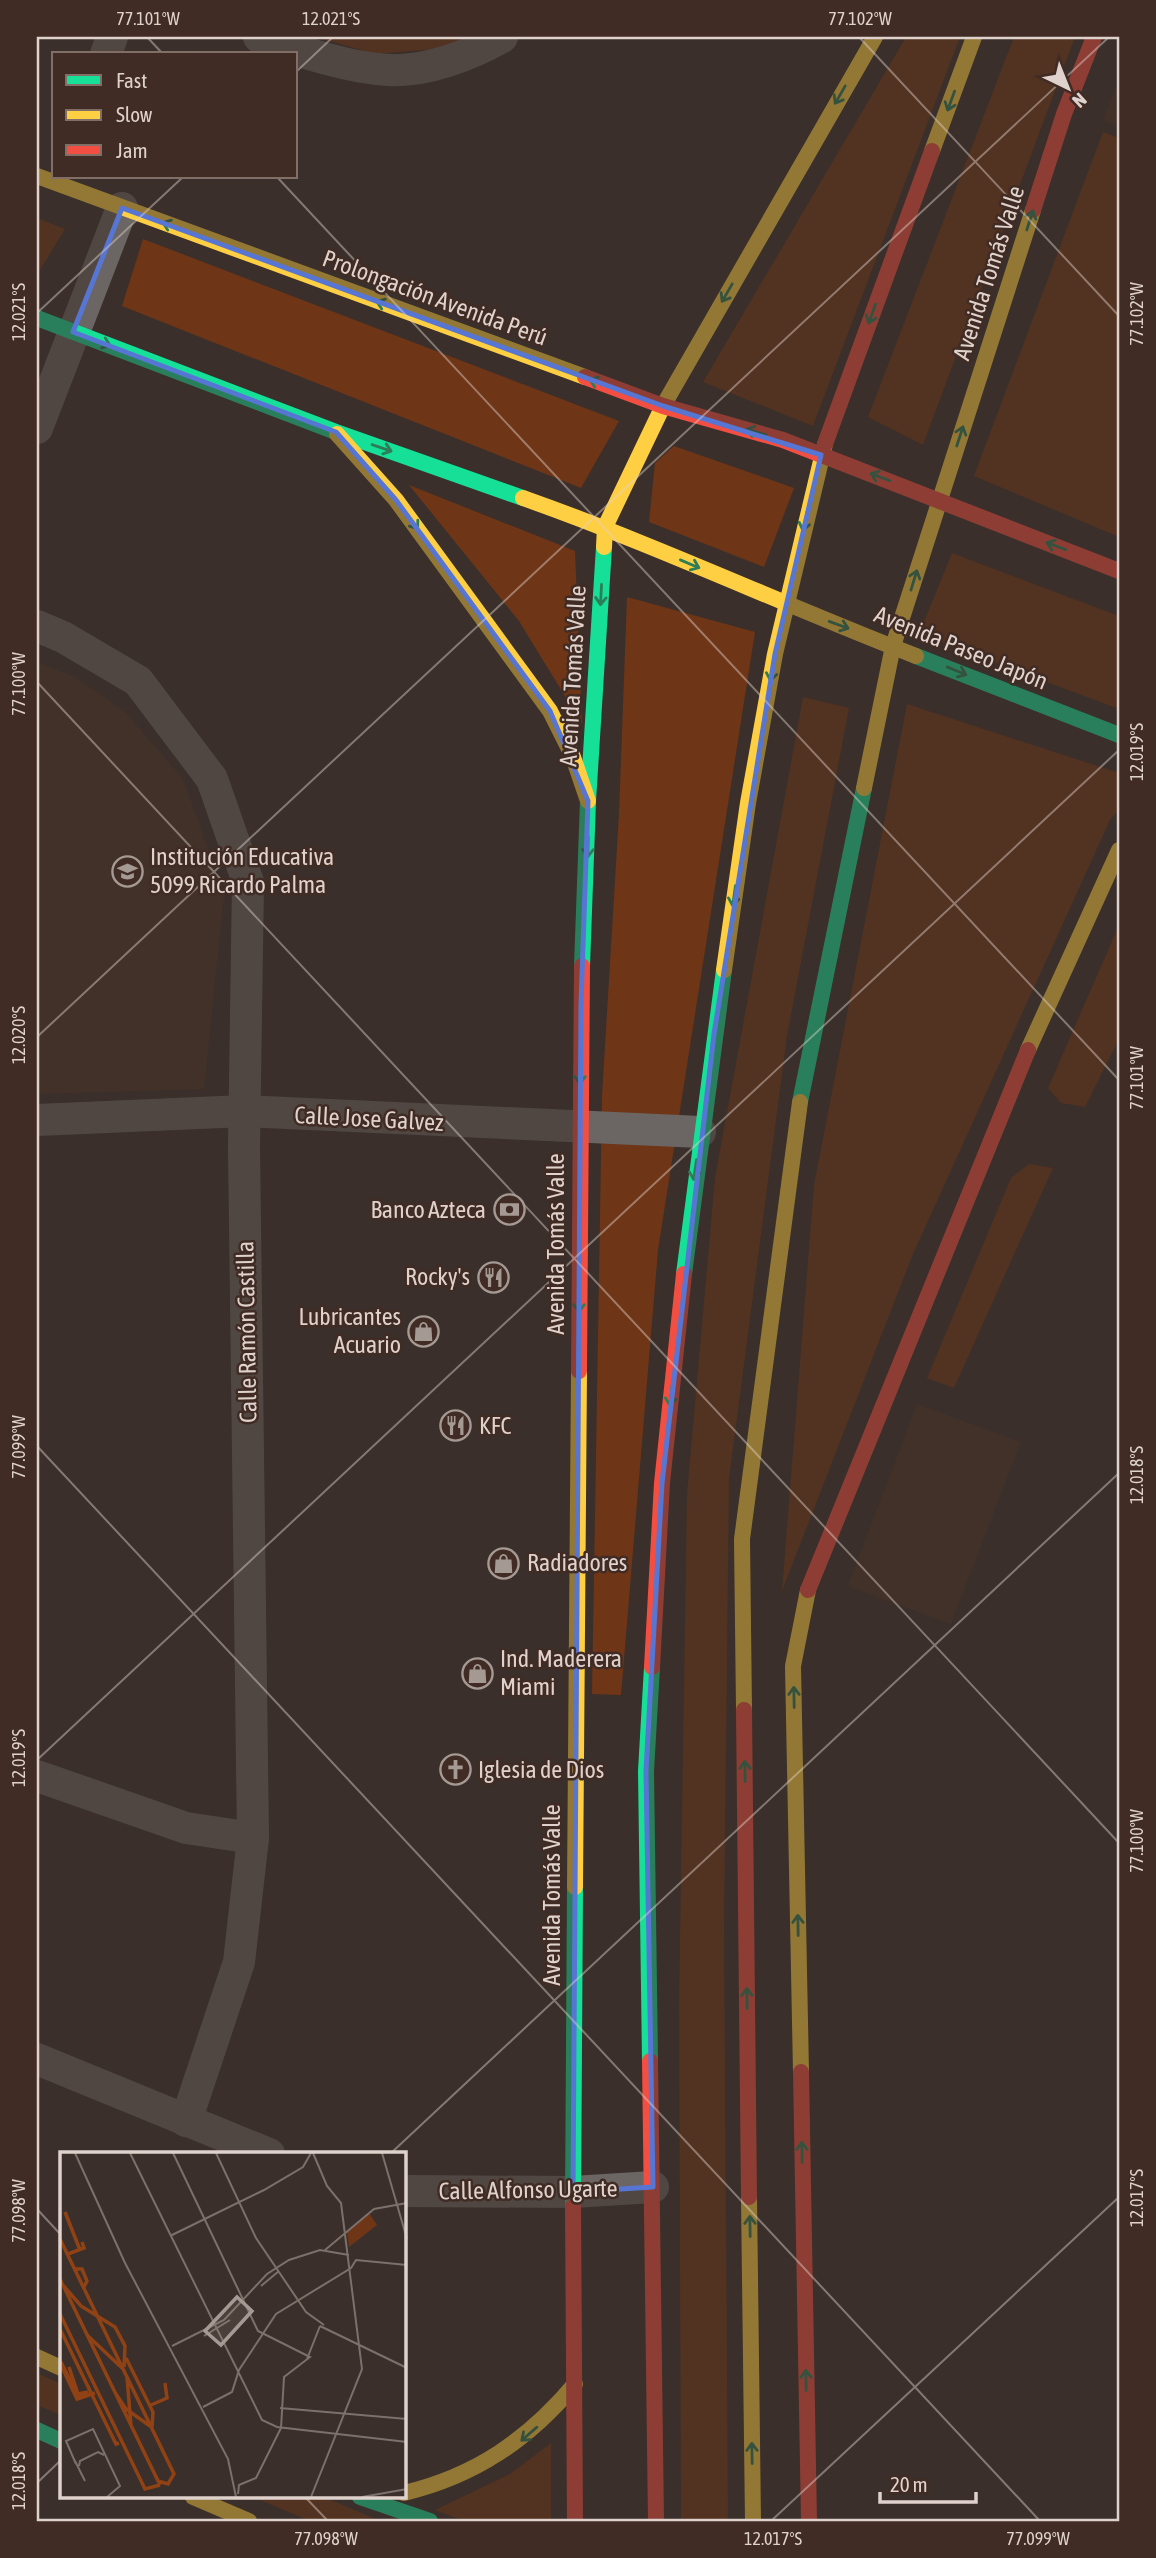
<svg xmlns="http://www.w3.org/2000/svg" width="1156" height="2558" font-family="'Asap Condensed',sans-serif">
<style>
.built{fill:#4c3429}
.green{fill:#6f3517}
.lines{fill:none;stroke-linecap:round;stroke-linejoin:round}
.street{stroke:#6b6563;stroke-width:32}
.fast{stroke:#16e098;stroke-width:16}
.slow{stroke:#ffcf43;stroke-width:16}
.jam{stroke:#f24e42;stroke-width:16}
.oneway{stroke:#2d7d58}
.marked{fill:none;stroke:#5776d4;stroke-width:5;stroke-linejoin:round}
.ticks{fill:none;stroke:#dfd2cc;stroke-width:2;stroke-opacity:0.45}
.labels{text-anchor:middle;stroke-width:5;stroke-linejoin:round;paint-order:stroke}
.street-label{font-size:24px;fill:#dfd2cc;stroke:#402c24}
.poi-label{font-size:24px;fill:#dfd2cc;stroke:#402c24;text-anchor:start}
.inset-river{fill:none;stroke:#914214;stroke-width:3.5}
.inset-road{fill:none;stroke:#7c706b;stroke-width:2}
.view{fill:#a59993;fill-opacity:0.15;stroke:#a59993;stroke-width:3.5}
.inset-edge{fill:none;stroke:#dfd2cc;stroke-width:3.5}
.neatline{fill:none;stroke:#dfd2cc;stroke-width:2.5}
.ticks-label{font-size:18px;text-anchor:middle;fill:#dfd2cc}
</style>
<rect width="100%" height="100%" fill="#3a2f2a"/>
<g class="built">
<polygon points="1119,80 1119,126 1103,120"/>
<polygon points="37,663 73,676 124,711 183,779 224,894 204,1089 37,1094"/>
<polygon points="917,1404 1021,1442 951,1624 848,1586"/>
</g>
<g class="green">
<polygon points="316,37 476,37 448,48 375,54"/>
<polygon points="906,37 960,37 813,426 703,382"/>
<polygon points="1014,37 1075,37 923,445 868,417"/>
<polygon points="1103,132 1119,138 1119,537 974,476"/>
<polygon points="37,218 65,229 40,270 37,269"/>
<polygon points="143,239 619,421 581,488 122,306"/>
<polygon points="674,446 794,488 764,567 649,522 655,463"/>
<polygon points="409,485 575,551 582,724 519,621"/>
<polygon points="952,553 1119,616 1119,709 919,634"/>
<polygon points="627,597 755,632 658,1250 621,1695 592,1694 602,1096 619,814"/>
<polygon points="803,697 849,708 787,1036 729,1479 724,1927 728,2521 681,2521 679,2006 687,1494 715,1178"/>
<polygon points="907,704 1119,773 1119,810 1110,820 913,1254 782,1591 814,1185"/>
<polygon points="1119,925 1119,1039 1085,1107 1061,1103 1048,1088"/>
<polygon points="1029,1164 1053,1168 954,1388 927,1378 1011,1178"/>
<polygon points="37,2373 61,2384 61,2415 37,2405"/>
<polygon points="551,2443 551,2521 464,2521 435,2510 510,2474"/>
<polygon points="253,2497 324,2497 380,2521 310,2521"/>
</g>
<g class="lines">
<g class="street">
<path d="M259 37C296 51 350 68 389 70 427 72 470 55 502 37"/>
<polyline points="106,54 112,37"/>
<polyline points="37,428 122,208"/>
<polyline points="37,626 63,637 138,681 212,779 248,882 244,1147 253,1838 239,1962 186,2121"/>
<polyline points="37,1120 245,1111 700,1132"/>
<polyline points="37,1776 186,1828 253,1838"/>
<polyline points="37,2059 269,2154"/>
<polyline points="404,2191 573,2192 653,2187"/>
</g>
<g class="fast">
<polyline points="37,318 336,432 523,498"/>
<polyline points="916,656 1119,735"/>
<polyline points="582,966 588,801 604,547"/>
<polyline points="800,1102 864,788"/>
<polyline points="684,1274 724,970"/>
<polyline points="650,2061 646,1771 652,1667"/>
<polyline points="573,2206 575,1887"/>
<polyline points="37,2430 61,2441"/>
<polyline points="360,2497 430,2521"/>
</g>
<g class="slow">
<polyline points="932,151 974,37"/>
<polyline points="37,176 585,377"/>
<polyline points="337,434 396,500 550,711 573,757 588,801"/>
<path d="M523 498C656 545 784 605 916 656"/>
<polyline points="604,547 605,527 663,406 875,37"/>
<polyline points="864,788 893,646 1033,210"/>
<polyline points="724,970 748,803 775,654 825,444"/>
<polyline points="1028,1050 1119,850"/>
<polyline points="744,1710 742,1539 800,1102"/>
<polyline points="575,1887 579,1371"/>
<polyline points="801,2072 793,1666 808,1590"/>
<polyline points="749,2197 753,2521"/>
<polyline points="37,2357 61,2368"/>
<path d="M404 2493C475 2476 528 2440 575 2384"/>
<polyline points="193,2497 249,2521"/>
</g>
<g class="jam">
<polyline points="1033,210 1064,114 1094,37"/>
<polyline points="585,377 663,406 783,440 1119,571"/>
<polyline points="825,444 932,151"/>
<polyline points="579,1371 582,966"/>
<polyline points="808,1590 1028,1050"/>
<polyline points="652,1667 662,1483 684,1274"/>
<polyline points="744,1710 749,2197"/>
<polyline points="650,2061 656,2521"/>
<polyline points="801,2072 809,2521"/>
<polyline points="573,2206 575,2521"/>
</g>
</g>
<defs><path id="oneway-shaft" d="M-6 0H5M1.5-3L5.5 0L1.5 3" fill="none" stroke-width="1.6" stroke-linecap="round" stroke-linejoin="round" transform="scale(1.75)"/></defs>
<g class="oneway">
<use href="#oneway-shaft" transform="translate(840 95) rotate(120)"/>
<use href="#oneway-shaft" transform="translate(951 101) rotate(110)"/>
<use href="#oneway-shaft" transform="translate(1030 220) rotate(-72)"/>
<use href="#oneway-shaft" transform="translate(172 226) rotate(-160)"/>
<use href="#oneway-shaft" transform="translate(727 293) rotate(120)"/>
<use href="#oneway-shaft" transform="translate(386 305) rotate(-160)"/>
<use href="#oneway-shaft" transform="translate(872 314) rotate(110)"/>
<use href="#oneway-shaft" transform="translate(101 342) rotate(21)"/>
<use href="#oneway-shaft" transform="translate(599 383) rotate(-160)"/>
<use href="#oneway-shaft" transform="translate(756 432) rotate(-164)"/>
<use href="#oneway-shaft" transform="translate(960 436) rotate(-72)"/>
<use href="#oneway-shaft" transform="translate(382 448) rotate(19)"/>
<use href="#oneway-shaft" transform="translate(880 477) rotate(-159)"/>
<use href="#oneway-shaft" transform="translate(412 521) rotate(54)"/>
<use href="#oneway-shaft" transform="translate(805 521) rotate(103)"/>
<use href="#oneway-shaft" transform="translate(1056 546) rotate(-159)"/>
<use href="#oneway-shaft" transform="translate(690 564) rotate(23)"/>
<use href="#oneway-shaft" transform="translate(914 580) rotate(-73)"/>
<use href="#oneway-shaft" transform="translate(601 595) rotate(93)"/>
<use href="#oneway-shaft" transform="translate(839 625) rotate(20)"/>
<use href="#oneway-shaft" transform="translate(772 671) rotate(100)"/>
<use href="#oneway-shaft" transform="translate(957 671) rotate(22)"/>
<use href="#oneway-shaft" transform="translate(588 847) rotate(91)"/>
<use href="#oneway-shaft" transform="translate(734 896) rotate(98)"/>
<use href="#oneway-shaft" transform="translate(580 1074) rotate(91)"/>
<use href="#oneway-shaft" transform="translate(695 1170) rotate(98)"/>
<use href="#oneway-shaft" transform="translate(579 1302) rotate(90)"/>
<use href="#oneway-shaft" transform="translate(671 1396) rotate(96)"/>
<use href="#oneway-shaft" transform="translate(794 1697) rotate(-91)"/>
<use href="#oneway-shaft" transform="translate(745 1771) rotate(-91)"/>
<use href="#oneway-shaft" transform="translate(798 1925) rotate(-91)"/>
<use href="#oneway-shaft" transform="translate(747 1998) rotate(-91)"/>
<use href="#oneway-shaft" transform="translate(802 2152) rotate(-91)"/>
<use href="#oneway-shaft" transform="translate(750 2226) rotate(-91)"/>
<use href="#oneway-shaft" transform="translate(806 2380) rotate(-91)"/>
<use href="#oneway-shaft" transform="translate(529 2434) rotate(139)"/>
<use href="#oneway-shaft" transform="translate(752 2453) rotate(-91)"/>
</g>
<path d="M0 0H1156V2558H0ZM122 208 663 406 821 455 775 654 714 1034 662 1483 646 1771 653 2187 573 2192 581 1004 588 801 550 711 396 500 336 432 73 332Z" fill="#3a2f2a" fill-opacity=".55" fill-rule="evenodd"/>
<path class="marked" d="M122 208 663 406 821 455 775 654 714 1034 662 1483 646 1771 653 2187 573 2192 581 1004 588 801 550 711 396 500 336 432 73 332Z"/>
<path class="ticks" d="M147 37 163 54M859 37 1119 316M296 72 333 37M277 177 1119 1080M37 313 183 177M37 682 1119 1843M37 1037 1109 37M37 1446 1040 2521M37 1760 1119 750M390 2154 1119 1473M37 2209 61 2235M37 2483 61 2460M305 2497 328 2521M771 2521 1119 2197"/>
<defs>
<symbol id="school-ring" viewBox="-11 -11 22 22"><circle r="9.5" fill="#402c24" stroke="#a59993" stroke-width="1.5"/><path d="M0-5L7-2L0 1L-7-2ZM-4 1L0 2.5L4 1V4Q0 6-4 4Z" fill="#a59993"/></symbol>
<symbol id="bank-ring" viewBox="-11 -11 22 22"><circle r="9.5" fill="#402c24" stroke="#a59993" stroke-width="1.5"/><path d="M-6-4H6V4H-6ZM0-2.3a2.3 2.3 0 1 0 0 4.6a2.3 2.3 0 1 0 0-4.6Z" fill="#a59993"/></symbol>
<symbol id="restaurant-ring" viewBox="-11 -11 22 22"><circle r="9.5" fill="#402c24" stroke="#a59993" stroke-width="1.5"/><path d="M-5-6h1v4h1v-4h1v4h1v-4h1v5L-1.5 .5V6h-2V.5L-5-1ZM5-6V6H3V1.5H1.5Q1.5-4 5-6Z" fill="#a59993"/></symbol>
<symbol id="shop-ring" viewBox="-11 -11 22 22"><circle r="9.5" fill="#402c24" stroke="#a59993" stroke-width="1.5"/><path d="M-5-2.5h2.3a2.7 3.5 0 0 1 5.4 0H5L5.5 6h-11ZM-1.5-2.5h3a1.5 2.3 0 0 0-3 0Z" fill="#a59993"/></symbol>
<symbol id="church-ring" viewBox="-11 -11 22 22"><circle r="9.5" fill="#402c24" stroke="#a59993" stroke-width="1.5"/><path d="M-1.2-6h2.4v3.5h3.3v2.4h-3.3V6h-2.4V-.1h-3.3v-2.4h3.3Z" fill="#a59993"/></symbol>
</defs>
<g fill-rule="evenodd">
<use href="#school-ring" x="110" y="854" width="35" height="35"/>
<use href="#bank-ring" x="492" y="1192" width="35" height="35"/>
<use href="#restaurant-ring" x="476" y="1260" width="35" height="35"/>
<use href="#shop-ring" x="406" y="1314" width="35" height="35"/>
<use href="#restaurant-ring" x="438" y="1408" width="35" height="35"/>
<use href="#shop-ring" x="486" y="1546" width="35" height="35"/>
<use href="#shop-ring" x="460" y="1656" width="35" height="35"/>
<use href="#church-ring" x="438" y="1752" width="35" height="35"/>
</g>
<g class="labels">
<g class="street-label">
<text transform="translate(989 273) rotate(-72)" y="8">Avenida Tomás Valle</text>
<text transform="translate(435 298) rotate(20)" y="8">Prolongación Avenida Perú</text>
<text transform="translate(961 648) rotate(22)" y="8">Avenida Paseo Japón</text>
<text transform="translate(573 676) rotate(-87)" y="8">Avenida Tomás Valle</text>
<text transform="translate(369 1119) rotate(3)" y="8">Calle Jose Galvez</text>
<text transform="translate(556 1244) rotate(-90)" y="8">Avenida Tomás Valle</text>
<text transform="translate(247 1332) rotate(-91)" y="8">Calle Ramón Castilla</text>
<text transform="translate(552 1895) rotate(-90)" y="8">Avenida Tomás Valle</text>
<text transform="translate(528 2190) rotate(-1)" y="8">Calle Alfonso Ugarte</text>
</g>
<g class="poi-label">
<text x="150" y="865">Institución Educativa<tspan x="150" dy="28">5099 Ricardo Palma</tspan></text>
<text x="486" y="1218" text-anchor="end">Banco Azteca</text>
<text x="470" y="1285" text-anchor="end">Rocky's</text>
<text x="401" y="1325" text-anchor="end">Lubricantes<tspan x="401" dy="28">Acuario</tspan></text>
<text x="479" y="1434">KFC</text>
<text x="527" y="1571">Radiadores</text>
<text x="500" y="1667">Ind. Maderera<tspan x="500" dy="28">Miami</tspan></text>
<text x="478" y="1778">Iglesia de Dios</text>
</g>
</g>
<g transform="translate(60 2152)">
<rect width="346" height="346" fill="#3a2f2a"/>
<path d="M309 61 317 73 289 95 287 80Z" fill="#6f3517"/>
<path class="inset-river" d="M5 60 20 98M0 87 114 322 108 332 98 329M8 102 24 96 22 90M16 117H22L27 129 24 135M0 127 100 333M2 132 21 154 55 175 65 194 64 215M0 162 85 337 100 333M0 177 56 292 59 291M27 183 62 216M66 206 93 260 92 275M1 210 18 244 30 242M1 213 17 247 35 241M9 215 18 242 28 240M67 225 71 274M56 242 66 257 90 274M91 253 107 246 105 231"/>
<path class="inset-road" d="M15 1 65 111 168 307 176 345M70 1 202 268 217 275 347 290M113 1 198 179 250 205 224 225 221 276 196 326 179 333 178 342M156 1 196 86 246 160 264 173M322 1 347 87M110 84 204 38 243 15 251 1M265 98 314 57 347 51M201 134 219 119M260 174 347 216M144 184 170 168M112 194 164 168 207 122 229 108 260 98 289 103M247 207 260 174M143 255 172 240 179 218 216 162 291 116 296 108 347 113M220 256 347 267M15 309 25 329M16 312 6 289 33 277 60 334 47 345M19 314 20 309 38 300 44 303M251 345 302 217 281 51 267 34 253 1M302 345 347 337"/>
<path class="view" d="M177 145 192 159 161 193 145 179Z"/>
<rect width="346" height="346" class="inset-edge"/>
</g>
<rect width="1156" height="2558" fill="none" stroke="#402c24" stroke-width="77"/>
<rect x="52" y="52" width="245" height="126" fill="#402c24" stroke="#806e67" stroke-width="2"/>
<rect x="66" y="75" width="35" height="10" fill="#16e098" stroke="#806e67" stroke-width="2"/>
<text x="116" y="88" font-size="21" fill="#dfd2cc">Fast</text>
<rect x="66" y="110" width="35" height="10" fill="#ffcf43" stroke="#806e67" stroke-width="2"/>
<text x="116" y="122" font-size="21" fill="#dfd2cc">Slow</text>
<rect x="66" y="145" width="35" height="10" fill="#f24e42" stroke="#806e67" stroke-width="2"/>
<text x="116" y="158" font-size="21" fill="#dfd2cc">Jam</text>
<g transform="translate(1068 88) rotate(137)" stroke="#402c24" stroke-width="5" paint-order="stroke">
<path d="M0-5L12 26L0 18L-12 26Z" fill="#dfd2cc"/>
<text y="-10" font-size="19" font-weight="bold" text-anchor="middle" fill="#dfd2cc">N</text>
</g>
<path d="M880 2492v10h96v-10" fill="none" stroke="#dfd2cc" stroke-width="3.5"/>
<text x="890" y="2492" font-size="21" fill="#dfd2cc" stroke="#402c24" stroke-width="5" paint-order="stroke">20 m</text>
<rect x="38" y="38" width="1080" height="2482" class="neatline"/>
<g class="ticks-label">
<text x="148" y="25">77.101°W</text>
<text x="331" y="25">12.021°S</text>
<text x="860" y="25">77.102°W</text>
<text transform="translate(19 312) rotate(-90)" y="6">12.021°S</text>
<text transform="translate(1137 314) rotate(-90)" y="6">77.102°W</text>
<text transform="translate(19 684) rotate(-90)" y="6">77.100°W</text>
<text transform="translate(1137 752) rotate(-90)" y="6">12.019°S</text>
<text transform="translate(19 1035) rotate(-90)" y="6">12.020°S</text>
<text transform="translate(1137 1078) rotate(-90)" y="6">77.101°W</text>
<text transform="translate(19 1447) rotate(-90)" y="6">77.099°W</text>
<text transform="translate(1137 1475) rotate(-90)" y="6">12.018°S</text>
<text transform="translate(19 1758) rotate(-90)" y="6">12.019°S</text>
<text transform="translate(1137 1841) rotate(-90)" y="6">77.100°W</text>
<text transform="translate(1137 2198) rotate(-90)" y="6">12.017°S</text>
<text transform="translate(19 2211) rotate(-90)" y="6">77.098°W</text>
<text transform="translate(19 2481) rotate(-90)" y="6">12.018°S</text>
<text x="326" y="2545">77.098°W</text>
<text x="773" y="2545">12.017°S</text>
<text x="1038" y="2545">77.099°W</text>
</g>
</svg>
